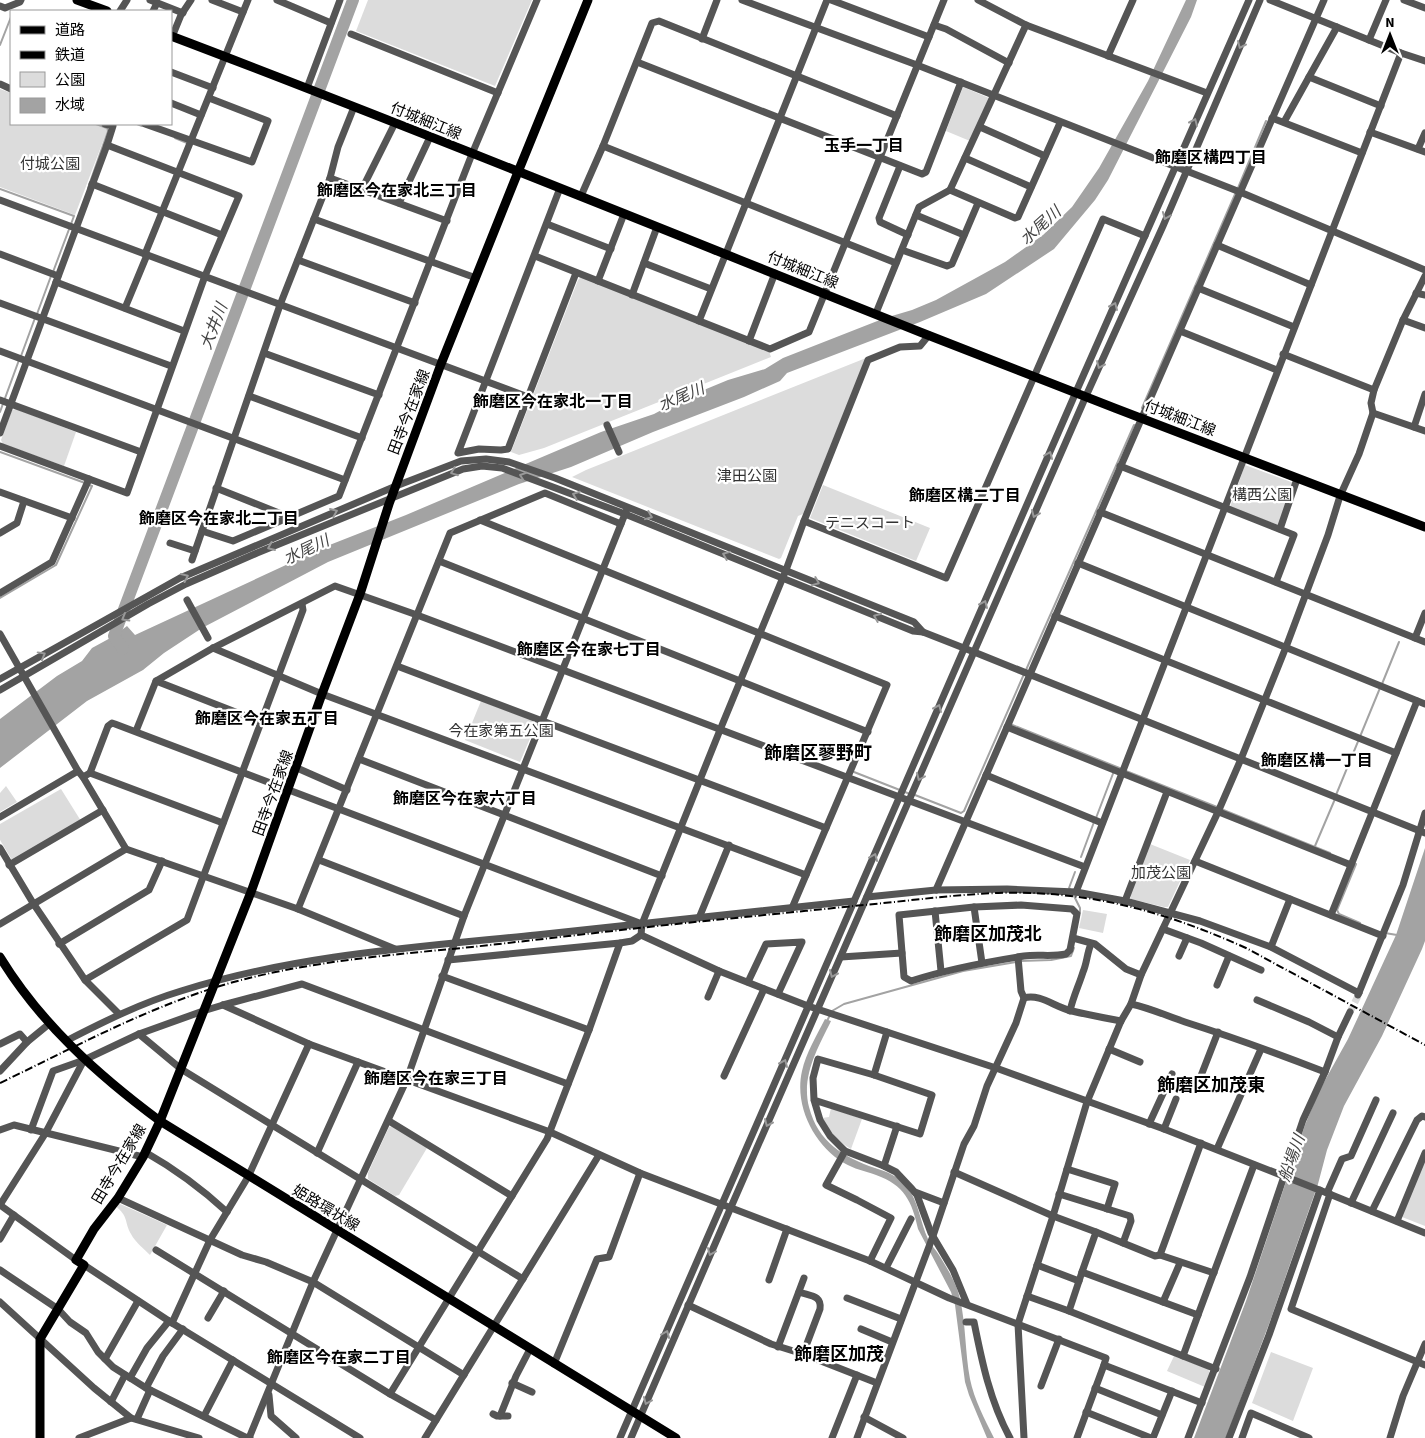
<svg xmlns="http://www.w3.org/2000/svg" width="1425" height="1438" font-family="'Source Sans 3','Noto Sans JP',sans-serif">
<style>
.green{fill:#dcdcdc}
.water{fill:#a3a3a3}
.lines{fill:none;stroke-linecap:round;stroke-linejoin:round}
.stream{stroke:#a3a3a3;stroke-width:2}
.river{stroke:#a3a3a3;stroke-width:12}
.minor-tunnel{stroke:#d9d9d9;stroke-width:7;stroke-dasharray:7 3.5;stroke-linecap:butt}
.minor{stroke:#555;stroke-width:7}
.major{stroke:#000;stroke-width:9}
.rail{stroke:#000;stroke-width:2;stroke-dasharray:8 2.5 1 2.5;stroke-linecap:butt}
.oneway{stroke:#999}
.labels{text-anchor:middle;stroke-width:4.5;stroke-linejoin:round;paint-order:stroke}
.street-label{font-size:15px;fill:#000;stroke:#fff}
.park-label{font-size:15px;fill:#333;stroke:#fff}
.neighbourhood-label{font-size:16px;font-weight:bold;fill:#000;stroke:#fff}
.water-label{font-size:16px;font-style:italic;fill:#444;stroke:#fff}
.quarter-label{font-size:18px;font-weight:bold;fill:#000;stroke:#fff}
</style>
<rect width="100%" height="100%" fill="#fff"/>
<g class="green">
<polygon points="368,0 532,0 495,86 356,31"/>
<polygon points="963,87 989,98 970,141 946,131"/>
<polygon points="0,89 11,93 11,124 94,124 106,128 107,131 75,215 0,187"/>
<polygon points="581,277 769,351 771,357 544,448 519,455 511,452 578,280"/>
<polygon points="866,358 803,514 798,516 781,558 779,559 572,477 586,470"/>
<polygon points="16,409 76,432 64,466 3,444 1,440 12,410"/>
<polygon points="1245,465 1294,483 1278,525 1230,507"/>
<polygon points="823,485 930,528 916,561 810,518"/>
<polygon points="481,701 537,722 520,762 465,740"/>
<polygon points="6,786 17,802 0,812 0,793"/>
<polygon points="61,789 81,821 12,860 0,840 0,824"/>
<polygon points="1150,844 1190,860 1168,907 1164,907 1131,899 1130,895"/>
<polygon points="1083,910 1107,914 1103,933 1079,928"/>
<path d="M831 1108 862 1119 851 1149C837 1141 830 1131 822 1118L829 1117Z"/>
<polygon points="392,1126 427,1148 399,1195 395,1196 368,1179 368,1173 389,1127"/>
<polygon points="1425,1159 1425,1226 1402,1217"/>
<path d="M118 1203 167 1225 150 1255C144 1249 135 1242 131 1234 124 1222 129 1216 115 1206Z"/>
<polygon points="1271,1352 1313,1368 1293,1421 1252,1403"/>
<polygon points="1174,1356 1208,1369 1210,1373 1205,1387 1167,1371"/>
</g>
<g class="water">
<polygon points="1186,0 1197,0 1191,17 1108,180 1095,200 1054,249 986,294 920,322 787,373 780,381 744,397 653,432 571,467 519,484 475,502 328,562 202,628 164,653 143,670 87,701 0,768 0,719 57,676 82,661 92,648 114,636 127,626 135,635 327,546 406,515 601,432 654,414 682,399 728,380 765,369 783,358 885,318 912,310 936,300 1005,262 1043,235 1072,207 1099,168 1148,81"/>
<polygon points="1425,848 1425,941 1422,949 1382,1036 1344,1106 1327,1150 1318,1184 1269,1324 1226,1438 1194,1438 1246,1301 1305,1125 1319,1091 1348,1039 1396,935"/>
<path d="M825 1019 831 1021C818 1048 801 1076 809 1107 818 1142 843 1157 875 1168 887 1172 899 1176 907 1187 919 1202 920 1222 928 1239 931 1245 936 1250 939 1255 947 1268 957 1284 960 1299 966 1325 965 1352 970 1379 974 1399 985 1420 994 1438H987L969 1395 965 1382 955 1305 951 1292 918 1229C912 1201 904 1185 876 1175 865 1171 854 1169 844 1163 814 1145 794 1106 802 1071 806 1053 817 1035 825 1019Z"/>
</g>
<g class="lines">
<g class="stream">
<polyline points="0,45 11,17"/>
<polyline points="137,124 142,126"/>
<polyline points="175,138 187,143"/>
<polyline points="88,188 108,131 107,128 96,124"/>
<polyline points="1238,188 1266,121"/>
<polyline points="0,189 74,216 53,272"/>
<polyline points="37,314 51,276"/>
<polyline points="21,356 35,318"/>
<polyline points="1142,408 1236,192"/>
<polyline points="0,412 19,360"/>
<polyline points="0,452 85,483"/>
<polyline points="0,598 56,565 92,486 89,485"/>
<polyline points="1026,670 1134,425"/>
<polyline points="1382,684 1399,642"/>
<polyline points="1010,724 1122,769"/>
<polyline points="1126,771 1217,807"/>
<polyline points="854,772 910,794"/>
<polyline points="915,795 961,813 964,811 1024,674"/>
<polyline points="1336,795 1380,688"/>
<polyline points="1221,809 1330,853"/>
<polyline points="1096,818 1114,771"/>
<polyline points="1315,846 1335,799"/>
<polyline points="1081,857 1094,822"/>
<polyline points="1353,863 1356,864 1337,910 1339,914 1360,923"/>
<polyline points="1071,890 1069,888 1075,872"/>
<polyline points="1073,894 1080,908 1080,913"/>
<polyline points="1385,933 1397,935"/>
<polyline points="1020,961 1051,960 1071,956 1074,948"/>
<polyline points="827,1021 832,1011 844,1004 963,971 1016,962"/>
</g>
<polyline class="river" points="123,649 114,636 353,0"/>
<polyline class="minor-tunnel" points="1350,1012 1358,996"/>
<g class="minor">
<polyline points="150,0 183,13"/>
<polyline points="212,0 243,12"/>
<polyline points="277,0 331,23"/>
<polyline points="742,0 917,65 1240,192 1425,270"/>
<polyline points="831,0 929,37"/>
<polyline points="978,0 1026,25 1207,93"/>
<polyline points="1270,0 1401,53 1425,61"/>
<polyline points="1404,0 1425,8"/>
<polyline points="0,6 5,8 20,2 21,0"/>
<polyline points="120,11 127,0"/>
<polyline points="153,11 157,3"/>
<polyline points="934,25 946,29 1009,63"/>
<polyline points="351,34 498,93"/>
<polyline points="172,37 181,15 191,0"/>
<polyline points="702,39 717,0"/>
<polyline points="1369,40 1386,0"/>
<polyline points="1108,56 1133,0"/>
<polyline points="637,62 922,174 926,172 961,82"/>
<polyline points="171,72 213,88"/>
<polyline points="1309,77 1337,27"/>
<polyline points="0,84 11,89"/>
<polyline points="307,88 340,0"/>
<polyline points="171,103 201,115"/>
<polyline points="1272,118 1362,153"/>
<polyline points="1284,122 1309,77 1381,106"/>
<polyline points="145,124 252,162 268,121 209,98"/>
<polyline points="980,127 1045,156"/>
<polyline points="1370,132 1425,152"/>
<polyline points="603,146 896,263"/>
<polyline points="1418,149 1425,133"/>
<polyline points="965,158 1031,187"/>
<polyline points="900,166 879,218 880,222 908,235"/>
<polyline points="330,178 447,221"/>
<polyline points="92,184 222,235"/>
<polyline points="560,188 458,453 479,449 501,450 508,449 576,273"/>
<polyline points="362,189 395,123"/>
<polyline points="950,190 1015,218 1018,217 1060,123"/>
<polyline points="581,196 603,146 652,23 659,21 897,116"/>
<polyline points="0,200 528,397"/>
<polyline points="399,203 430,137"/>
<polyline points="916,215 964,235"/>
<polyline points="314,219 476,278"/>
<polyline points="547,224 611,249"/>
<polyline points="1217,245 1311,285"/>
<polyline points="902,250 947,266 952,264 978,203"/>
<polyline points="0,254 58,276"/>
<polyline points="145,254 248,0"/>
<polyline points="535,256 770,349 809,332 944,0"/>
<polyline points="298,260 415,303"/>
<polyline points="644,263 711,289"/>
<polyline points="598,281 624,214"/>
<polyline points="56,282 184,331"/>
<polyline points="1198,288 1294,327"/>
<polyline points="1416,293 1425,295"/>
<polyline points="632,295 657,227"/>
<polyline points="0,303 171,366"/>
<polyline points="125,308 147,255"/>
<polyline points="876,313 919,207 950,190 1026,25"/>
<polyline points="1403,320 1425,328"/>
<polyline points="699,321 827,0"/>
<polyline points="1180,331 1277,370"/>
<polyline points="749,341 775,273"/>
<polyline points="0,351 345,480"/>
<polyline points="264,353 379,395"/>
<polyline points="1283,354 1374,390"/>
<polyline points="249,396 362,438"/>
<polyline points="0,400 141,452"/>
<polyline points="1373,413 1425,431"/>
<polyline points="607,425 619,452"/>
<polyline points="1414,427 1425,394"/>
<polyline points="0,433 107,145 113,126 105,124"/>
<polyline points="0,446 127,493 205,276 239,196 107,145"/>
<polyline points="1120,466 1294,535 1276,582"/>
<polyline points="216,488 289,517"/>
<polyline points="0,492 72,518"/>
<polyline points="1100,512 1425,642"/>
<polyline points="480,520 887,685 792,908"/>
<polyline points="804,521 946,578 1103,219 1145,236"/>
<polyline points="1280,529 1297,479"/>
<polyline points="202,531 233,541 339,496 472,154 537,0"/>
<polyline points="0,533 17,523 24,501"/>
<polyline points="170,543 195,551"/>
<polyline points="192,560 280,305 330,178 338,147 354,107"/>
<polyline points="439,561 868,732"/>
<polyline points="1078,563 1425,704"/>
<polyline points="0,593 52,562 89,479"/>
<polyline points="187,600 208,638"/>
<polyline points="1055,616 1396,753"/>
<polyline points="0,634 78,771 83,777 126,849 298,909 395,949"/>
<polyline points="1415,638 1425,613"/>
<polyline points="213,648 322,694 806,875"/>
<polyline points="397,666 826,828"/>
<polyline points="0,679 180,578 396,486 461,461 486,459 509,462 555,478 914,622 923,632"/>
<polyline points="156,681 261,722"/>
<polyline points="0,690 148,604 186,584 257,553 463,469 482,466 502,468 625,514 913,631 923,632 974,652 1425,833"/>
<polyline points="1007,727 1351,865"/>
<polyline points="136,731 156,681 213,648 335,586 417,615 1085,867"/>
<polyline points="359,759 662,876"/>
<polyline points="297,768 347,790"/>
<polyline points="90,773 223,823"/>
<polyline points="986,775 1102,823"/>
<polyline points="83,777 90,773 108,726 112,723 115,724 642,924"/>
<polyline points="0,817 78,771"/>
<polyline points="0,848 33,903 85,980 119,1014"/>
<polyline points="319,860 464,916"/>
<polyline points="1195,861 1383,936"/>
<polyline points="9,865 103,810"/>
<polyline points="936,890 1324,0"/>
<polyline points="1076,892 1401,53"/>
<polyline points="867,897 936,890 1007,889 1076,892 1125,901 1200,921 1271,947 1359,993"/>
<polyline points="1125,901 1167,792"/>
<path d="M1021 905 1072 909 1077 914 1070 950 1066 954C1052 957 1038 954 1024 956 986 962 948 969 911 981L904 977 899 915 974 907Z"/>
<polyline points="974,907 982,963"/>
<polyline points="298,909 450,533 545,493 621,524"/>
<polyline points="935,911 941,971"/>
<polyline points="1331,915 1417,701"/>
<polyline points="699,918 729,845"/>
<polyline points="0,924 126,849"/>
<polyline points="1163,929 1201,943 1261,970"/>
<polyline points="641,935 719,971 808,1006 996,1068 1164,1129 1327,1193 1425,1233"/>
<polyline points="641,935 642,924 720,730 786,570 804,521 868,360 900,347 920,346 929,335"/>
<polyline points="1073,938 1095,944 1126,969 1141,975"/>
<polyline points="59,944 149,890 162,861"/>
<polyline points="1271,947 1290,899"/>
<polyline points="1179,956 1187,938"/>
<polyline points="841,957 902,953"/>
<polyline points="1018,957 1021,991 1024,998"/>
<polyline points="448,960 620,943 632,941 641,935"/>
<polyline points="442,976 589,1030"/>
<polyline points="85,980 187,920 303,610 302,604"/>
<polyline points="748,982 766,944 802,942 778,994"/>
<polyline points="1217,985 1229,956"/>
<polyline points="1358,995 1403,885 1425,813"/>
<polyline points="708,997 719,971"/>
<polyline points="1257,1000 1309,1022 1338,1037"/>
<path d="M1131 1004C1150 1008 1167 1016 1185 1022 1232 1037 1279 1054 1325 1072"/>
<polyline points="223,1005 309,1044 550,1132 640,1173 870,1261 949,1298 1106,1358 1104,1365 1202,1403"/>
<path d="M1070 1011C1073 997 1079 985 1083 972 1087 963 1087 953 1091 944"/>
<polyline points="139,1034 181,1069 523,1279"/>
<path d="M66 1041C103 1022 141 1003 181 991 295 955 417 947 536 935 642 924 748 913 854 901"/>
<polyline points="0,1044 20,1034 27,1042"/>
<polyline points="1109,1049 1140,1062"/>
<polyline points="0,1071 27,1042 49,1024"/>
<polyline points="874,1075 887,1032"/>
<polyline points="724,1076 764,989"/>
<polyline points="1197,1086 1218,1032"/>
<polyline points="814,1100 920,1134 932,1095 874,1075 818,1059 813,1078 814,1100 820,1120 830,1136 845,1151 884,1166 896,1172 912,1189 917,1195 931,1233 953,1270 967,1304"/>
<polyline points="389,1121 512,1196"/>
<polyline points="1149,1124 1172,1074"/>
<polyline points="1164,1129 1176,1099"/>
<polyline points="0,1130 14,1125 143,1157"/>
<polyline points="31,1130 53,1071 84,1060 139,1034 203,1011 223,1005 302,984 568,1084"/>
<polyline points="1217,1149 1261,1049"/>
<polyline points="845,1151 826,1185 857,1200 891,1218 870,1261"/>
<path d="M145 1152C175 1169 201 1188 227 1212"/>
<polyline points="317,1153 358,1062"/>
<polyline points="884,1166 897,1126"/>
<polyline points="1067,1169 1115,1184 1107,1209"/>
<polyline points="954,1172 1053,1216 1096,1232 1082,1272"/>
<polyline points="915,1192 944,1203"/>
<polyline points="1327,1193 1342,1159 1351,1156 1376,1100"/>
<polyline points="1059,1194 1130,1216 1131,1221 1123,1243"/>
<polyline points="1330,1194 1291,1309 1425,1365"/>
<polyline points="118,1198 242,1255 266,1262 313,1282 464,1375"/>
<polyline points="1351,1203 1393,1113"/>
<polyline points="0,1205 45,1134 84,1060"/>
<polyline points="0,1205 76,1260"/>
<polyline points="1372,1211 1417,1120 1422,1116 1425,1117"/>
<polyline points="1397,1221 1425,1153"/>
<polyline points="1096,1232 1155,1256 1160,1255 1214,1273"/>
<polyline points="0,1239 14,1215"/>
<polyline points="156,1250 390,1394 436,1420"/>
<polyline points="1160,1255 1201,1143"/>
<polyline points="84,1265 172,1323 360,1438"/>
<polyline points="1037,1265 1079,1281"/>
<polyline points="886,1268 911,1219"/>
<polyline points="0,1270 58,1309 70,1322 86,1333 98,1352 113,1367 146,1388 245,1437 250,1438"/>
<polyline points="769,1280 787,1229"/>
<path d="M799 1292C810 1296 822 1295 820 1309L803 1354"/>
<polyline points="1027,1296 1069,1311 1082,1272 1198,1315 1254,1165"/>
<polyline points="847,1298 901,1319"/>
<polyline points="0,1302 94,1388 131,1418 199,1438"/>
<polyline points="1163,1302 1180,1263"/>
<polyline points="688,1305 771,1344 803,1354 877,1383"/>
<polyline points="1069,1311 1216,1369"/>
<polyline points="208,1318 224,1291"/>
<path d="M966 1322H974C982 1362 990 1401 1010 1438"/>
<polyline points="172,1323 210,1240 248,1177 309,1044"/>
<polyline points="861,1329 892,1342"/>
<polyline points="778,1347 804,1278"/>
<polyline points="1183,1356 1198,1315"/>
<polyline points="105,1359 138,1301"/>
<polyline points="554,1364 597,1259 609,1257 640,1173"/>
<polyline points="130,1378 147,1348 169,1321"/>
<polyline points="512,1383 532,1392"/>
<polyline points="1041,1386 1059,1339"/>
<polyline points="146,1388 163,1356 183,1329"/>
<polyline points="1095,1388 1162,1415"/>
<polyline points="390,1394 547,1139 589,1030 620,943"/>
<polyline points="269,1395 271,1416 296,1438"/>
<polyline points="111,1402 125,1375"/>
<polyline points="1086,1412 1151,1438"/>
<polyline points="493,1414 497,1416 508,1416"/>
<polyline points="204,1416 233,1360"/>
<polyline points="500,1416 516,1376 530,1349"/>
<polyline points="864,1417 903,1438"/>
<polyline points="137,1419 150,1390"/>
<polyline points="79,1438 131,1418"/>
<polyline points="249,1438 313,1282 407,1079 464,916 627,509"/>
<polyline points="425,1438 599,1155"/>
<polyline points="620,1438 1076,392 1249,0"/>
<polyline points="631,1438 731,1207 1086,396 1163,226 1260,0"/>
<polyline points="832,1438 857,1375"/>
<path d="M857 1438 933 1236 964 1144 974 1126 987 1086 1016 1023 1024 998C1040 993 1056 1008 1072 1011 1088 1015 1105 1018 1121 1021"/>
<polyline points="1024,1438 1018,1324 1053,1216 1087,1102 1121,1021 1131,1004 1141,975 1218,812 1241,759 1286,647 1328,535 1340,496 1359,454 1373,413 1371,403 1374,390 1403,320 1425,276"/>
<polyline points="1077,1438 1104,1365"/>
<polyline points="1153,1438 1172,1391"/>
<polyline points="1188,1438 1250,1277 1303,1120 1325,1072 1338,1037 1350,1012"/>
<polyline points="1229,1438 1269,1335 1320,1190"/>
<polyline points="1242,1438 1251,1413 1309,1438"/>
<polyline points="1390,1438 1403,1396 1425,1344"/>
</g>
<g class="major">
<polyline points="77,0 107,11"/>
<path d="M171 36C422 131 671 233 920 332 1088 398 1256 463 1425 527"/>
<path d="M0 957C41 1024 98 1075 160 1121L676 1438"/>
<polyline points="40,1438 40,1339 84,1265 76,1260 94,1229 118,1198 143,1157 160,1121 251,892 322,694 360,594 389,504 441,364 518,172 588,0"/>
</g>
<path class="rail" d="M0 1083C75 1047 150 1006 230 983 309 961 391 955 472 947 553 938 634 928 715 920 775 914 834 908 894 902 950 896 1005 889 1061 895 1126 901 1186 921 1246 948L1425 1045"/>
</g>
<defs><path id="oneway-chevron" d="M-2-3.5L2.5 0L-2 3.5" fill="none" stroke-width="1.6" stroke-linecap="round" stroke-linejoin="round" transform="scale(1.25)"/></defs>
<g class="oneway">
<use href="#oneway-chevron" transform="translate(1241 45) rotate(114)"/>
<use href="#oneway-chevron" transform="translate(1194 122) rotate(-66)"/>
<use href="#oneway-chevron" transform="translate(1166 216) rotate(112)"/>
<use href="#oneway-chevron" transform="translate(1114 306) rotate(-66)"/>
<use href="#oneway-chevron" transform="translate(1100 365) rotate(114)"/>
<use href="#oneway-chevron" transform="translate(1049 455) rotate(-67)"/>
<use href="#oneway-chevron" transform="translate(454 472) rotate(159)"/>
<use href="#oneway-chevron" transform="translate(523 476) rotate(-161)"/>
<use href="#oneway-chevron" transform="translate(576 495) rotate(-159)"/>
<use href="#oneway-chevron" transform="translate(334 512) rotate(-23)"/>
<use href="#oneway-chevron" transform="translate(1035 514) rotate(113)"/>
<use href="#oneway-chevron" transform="translate(649 516) rotate(22)"/>
<use href="#oneway-chevron" transform="translate(271 547) rotate(157)"/>
<use href="#oneway-chevron" transform="translate(726 555) rotate(-158)"/>
<use href="#oneway-chevron" transform="translate(185 577) rotate(-25)"/>
<use href="#oneway-chevron" transform="translate(816 582) rotate(22)"/>
<use href="#oneway-chevron" transform="translate(984 604) rotate(-66)"/>
<use href="#oneway-chevron" transform="translate(877 617) rotate(-158)"/>
<use href="#oneway-chevron" transform="translate(125 618) rotate(150)"/>
<use href="#oneway-chevron" transform="translate(42 655) rotate(-29)"/>
<use href="#oneway-chevron" transform="translate(938 708) rotate(-66)"/>
<use href="#oneway-chevron" transform="translate(920 777) rotate(113)"/>
<use href="#oneway-chevron" transform="translate(874 857) rotate(-67)"/>
<use href="#oneway-chevron" transform="translate(833 974) rotate(114)"/>
<use href="#oneway-chevron" transform="translate(784 1063) rotate(-66)"/>
<use href="#oneway-chevron" transform="translate(768 1123) rotate(114)"/>
<use href="#oneway-chevron" transform="translate(711 1252) rotate(113)"/>
<use href="#oneway-chevron" transform="translate(666 1334) rotate(-67)"/>
<use href="#oneway-chevron" transform="translate(647 1401) rotate(113)"/>
</g>
<g class="labels">
<g class="street-label">
<text transform="translate(426 121) rotate(22)" y="5">付城細江線</text>
<text transform="translate(803 270) rotate(22)" y="5">付城細江線</text>
<text transform="translate(409 412) rotate(-69)" y="5">田寺今在家線</text>
<text transform="translate(1180 418) rotate(21)" y="5">付城細江線</text>
<text transform="translate(273 793) rotate(-70)" y="5">田寺今在家線</text>
<text transform="translate(119 1164) rotate(-59)" y="5">田寺今在家線</text>
<text transform="translate(326 1208) rotate(31)" y="5">姫路環状線</text>
</g>
<g class="park-label">
<text x="50" y="169">付城公園</text>
<text x="747" y="481">津田公園</text>
<text x="1262" y="500">構西公園</text>
<text x="870" y="528">テニスコート</text>
<text x="501" y="736">今在家第五公園</text>
<text x="1161" y="878">加茂公園</text>
</g>
<g class="neighbourhood-label">
<text x="864" y="151">玉手一丁目</text>
<text x="1211" y="163">飾磨区構四丁目</text>
<text x="397" y="196">飾磨区今在家北三丁目</text>
<text x="553" y="407">飾磨区今在家北一丁目</text>
<text x="965" y="501">飾磨区構二丁目</text>
<text x="219" y="524">飾磨区今在家北二丁目</text>
<text x="589" y="655">飾磨区今在家七丁目</text>
<text x="267" y="724">飾磨区今在家五丁目</text>
<text x="1317" y="766">飾磨区構一丁目</text>
<text x="465" y="804">飾磨区今在家六丁目</text>
<text x="436" y="1084">飾磨区今在家三丁目</text>
<text x="339" y="1363">飾磨区今在家二丁目</text>
</g>
<g class="water-label">
<text transform="translate(1040 225) rotate(-42)" y="6">水尾川</text>
<text transform="translate(213 326) rotate(-69)" y="6">大井川</text>
<text transform="translate(681 396) rotate(-23)" y="6">水尾川</text>
<text transform="translate(306 549) rotate(-25)" y="6">水尾川</text>
<text transform="translate(1291 1158) rotate(-70)" y="6">船場川</text>
</g>
<g class="quarter-label">
<text x="818" y="759">飾磨区蓼野町</text>
<text x="988" y="940">飾磨区加茂北</text>
<text x="1211" y="1091">飾磨区加茂東</text>
<text x="839" y="1360">飾磨区加茂</text>
</g>
</g>
<rect x="10" y="10" width="162" height="115" fill="#ffffff" stroke="#999999"/>
<rect x="20" y="26" width="25" height="8" fill="#000000" stroke="#999999"/>
<text x="55" y="35" font-size="15" fill="#000000">道路</text>
<rect x="20" y="51" width="25" height="8" fill="#000000" stroke="#999999"/>
<text x="55" y="60" font-size="15" fill="#000000">鉄道</text>
<rect x="20" y="72" width="25" height="15" fill="#dcdcdc" stroke="#999999"/>
<text x="55" y="85" font-size="15" fill="#000000">公園</text>
<rect x="20" y="98" width="25" height="15" fill="#a3a3a3" stroke="#999999"/>
<text x="55" y="110" font-size="15" fill="#000000">水域</text>
<g transform="translate(1390 35)" stroke="#ffffff" stroke-width="4" paint-order="stroke">
<path d="M0-4L9 19L0 12L-9 19Z" fill="#000000"/>
<text y="-8" font-size="14" font-weight="bold" text-anchor="middle" fill="#000000">N</text>
</g>
</svg>
